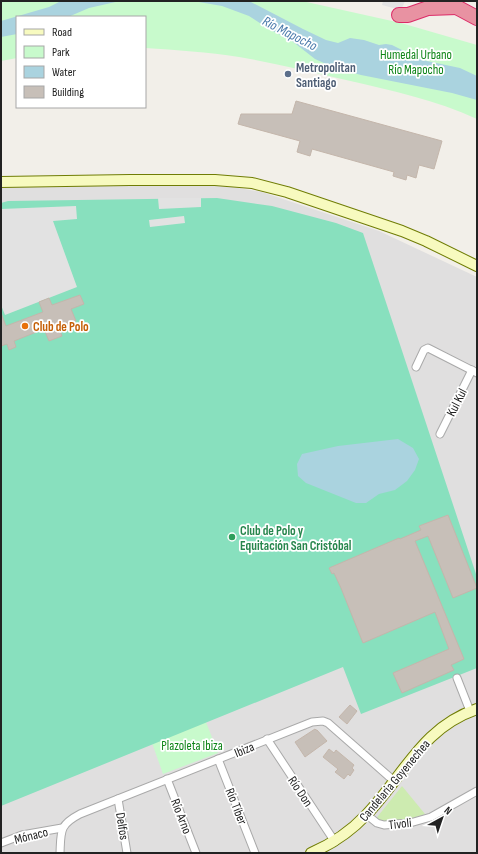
<svg xmlns="http://www.w3.org/2000/svg" width="478" height="854" font-family="'Sofia Sans Condensed',sans-serif">
<style>
.residential{fill:#e0dfdf}
.grass{fill:#cdebb0}
.park{fill:#c8facc}
.pitch{fill:#88e0be}
.parking{fill:#e2e2e2}
.water{fill:#aad3df}
.building{fill:#c7bfb8;stroke:#c4b6ab}
.lines{fill:none;stroke-linecap:round;stroke-linejoin:round}
.street-casing{stroke:#a9a9a9;stroke-width:9}
.secondary-casing{stroke:#707d05;stroke-width:12}
.highway-casing{stroke:#dc2a67;stroke-width:16}
.street{stroke:#fff;stroke-width:7}
.secondary{stroke:#f7fabf;stroke-width:10}
.highway{stroke:#e892a2;stroke-width:14}
.service-dot{fill:#5c6f8a;stroke:#fff;stroke-width:1.5}
.food-dot{fill:#e8710a;stroke:#fff;stroke-width:1.5}
.leisure-dot{fill:#2e9e5b;stroke:#fff;stroke-width:1.5}
.labels{text-anchor:middle;stroke-width:3.5;stroke-linejoin:round;paint-order:stroke}
.park-label{font-size:13px;fill:#0c8416;stroke:#fff}
.service-label{font-size:13px;font-weight:bold;fill:#4e5e75;stroke:#fff;text-anchor:start}
.food-label{font-size:13px;font-weight:bold;fill:#c56008;stroke:#fff;text-anchor:start}
.street-label{font-size:13px;fill:#222;stroke:#fff}
.leisure-label{font-size:13px;font-weight:bold;fill:#27864d;stroke:#fff;text-anchor:start}
.water-label{font-size:14px;font-style:italic;fill:#4a7aab;stroke:#fff}
</style>
<rect width="100%" height="100%" fill="#f2efe9"/>
<polygon class="residential" points="1,184 220,185 262,192 379,231 477,277 477,853 1,853"/>
<path class="grass" d="M402 786 425 814C408 820 392 824 374 821Z"/>
<g class="park">
<path d="M1 1H302L401 23 477 45V119C436 100 390 90 346 80 311 72 275 63 239 57 208 52 176 50 145 48V17H17V58L1 61Z"/>
<polygon points="206,722 218,753 163,774 152,743"/>
</g>
<polygon class="pitch" points="217,198 272,206 336,223 363,233 477,577 477,668 361,714 343,667 1,806 1,203 8,201"/>
<g class="parking">
<polygon points="383,1 405,1 401,10 382,5"/>
<polygon points="158,198 201,198 201,207 159,209"/>
<polygon points="76,206 77,219 53,221 77,287 5,315 1,305 1,209"/>
<polygon points="184,216 185,223 150,227 149,220"/>
</g>
<g class="water">
<polygon points="61,1 120,1 89,8 68,17 17,17 17,34 1,37 1,21 49,7"/>
<polygon points="193,1 249,1 303,29 326,40 338,43 350,38 364,40 379,45 386,44 392,45 422,60 460,68 477,76 477,100 452,93 361,75 335,68 315,59 292,41 269,29 249,16 222,6"/>
<polygon points="398,439 413,448 419,459 415,470 407,481 395,490 379,494 366,503 356,503 306,483 298,476 297,464 302,454 338,446"/>
</g>
<g class="building">
<polygon points="296,101 442,141 434,169 419,165 416,178 407,175 406,180 393,176 394,172 312,149 310,156 297,152 300,141 238,124 241,114 292,114"/>
<polygon points="80,295 84,304 71,309 76,321 59,328 62,336 49,341 44,329 14,341 16,347 9,350 7,344 1,346 1,313 6,326 43,312 39,302 49,298 52,305"/>
<polygon points="448,515 477,588 453,598 428,536 415,541 464,659 451,665 454,670 402,693 393,673 449,649 435,612 363,643 341,588 334,573 332,574 329,568 399,538 400,539 421,530 419,526"/>
<polygon points="350,705 357,711 347,724 339,717"/>
<polygon points="315,729 316,730 317,730 327,741 305,757 295,742"/>
<polygon points="329,749 334,753 336,750 354,765 352,768 354,770 350,776 348,774 344,779 335,772 338,769 323,757"/>
</g>
<g class="lines">
<defs>
<g id="street">
<polyline points="416,367 424,350 428,348 477,373"/>
<polyline points="440,434 472,370"/>
<polyline points="457,678 470,711"/>
<polyline points="267,739 335,842"/>
<polyline points="218,759 255,853"/>
<polyline points="167,779 196,853"/>
<polyline points="118,799 127,853"/>
<polyline points="367,815 377,823 384,825 410,823 431,817 477,791"/>
<polyline points="1,843 22,835 62,828"/>
<path d="M60 853C61 831 59 825 80 814L312 722 323 721 328 723 394 781"/>
</g>
<g id="secondary">
<polyline points="1,182 130,180 215,180 252,183 287,192 402,231 426,241 477,266"/>
<path d="M311 853C332 844 350 832 366 815 404 776 421 728 477 709"/>
</g>
<g id="highway">
<polyline points="449,3 477,18"/>
<polyline points="399,15 408,15 428,8 457,7"/>
</g>
</defs>
<use href="#street" class="street-casing"/>
<use href="#secondary" class="secondary-casing"/>
<use href="#highway" class="highway-casing"/>
<use href="#street" class="street"/>
<use href="#secondary" class="secondary"/>
<use href="#highway" class="highway"/>
</g>
<circle class="service-dot" cx="288" cy="74" r="4"/>
<circle class="food-dot" cx="25" cy="326" r="4"/>
<circle class="leisure-dot" cx="232" cy="537" r="4"/>
<g class="labels">
<g class="park-label">
<text x="416" y="59">Humedal Urbano<tspan x="416" dy="15">Río Mapocho</tspan></text>
<text x="192" y="750">Plazoleta Ibiza</text>
</g>
<g class="service-label">
<text x="296" y="72">Metropolitan<tspan x="296" dy="15">Santiago</tspan></text>
</g>
<g class="food-label">
<text x="33" y="331">Club de Polo</text>
</g>
<g class="street-label">
<text transform="translate(456 402) rotate(-63)" y="5">Kul Kul</text>
<text transform="translate(244 749) rotate(-22)" y="5">Ibiza</text>
<text transform="translate(394 780) rotate(-50)" y="5">Candelaria Goyenechea</text>
<text transform="translate(301 791) rotate(56)" y="5">Río Don</text>
<text transform="translate(237 806) rotate(68)" y="5">Río Tíber</text>
<text transform="translate(182 816) rotate(69)" y="5">Río Arno</text>
<text transform="translate(400 823) rotate(-6)" y="5">Tivoli</text>
<text transform="translate(123 826) rotate(81)" y="5">Delfos</text>
<text transform="translate(31 835) rotate(-14)" y="5">Mónaco</text>
</g>
<g class="leisure-label">
<text x="240" y="535">Club de Polo y<tspan x="240" dy="15">Equitación San Cristóbal</tspan></text>
</g>
<g class="water-label">
<text transform="translate(290 33) rotate(27)" y="5">Río Mapocho</text>
</g>
</g>
<rect width="478" height="854" fill="none" stroke="#222222" stroke-width="4"/>
<rect x="16" y="16" width="130" height="92" fill="#ffffff" stroke="#a7a7a7"/>
<rect x="24" y="29" width="20" height="6" fill="#f7fabf" stroke="#a7a7a7"/>
<text x="52" y="36" font-size="12" fill="#222222">Road</text>
<rect x="24" y="46" width="20" height="12" fill="#c8facc" stroke="#a7a7a7"/>
<text x="52" y="56" font-size="12" fill="#222222">Park</text>
<rect x="24" y="66" width="20" height="12" fill="#aad3df" stroke="#a7a7a7"/>
<text x="52" y="76" font-size="12" fill="#222222">Water</text>
<rect x="24" y="86" width="20" height="12" fill="#c7bfb8" stroke="#a7a7a7"/>
<text x="52" y="96" font-size="12" fill="#222222">Building</text>
<g transform="translate(442 818) rotate(40)" stroke="#ffffff" stroke-width="3" paint-order="stroke">
<path d="M0-3L7 15L0 10L-7 15Z" fill="#222222"/>
<text y="-6" font-size="11" font-weight="bold" text-anchor="middle" fill="#222222">N</text>
</g>
</svg>
